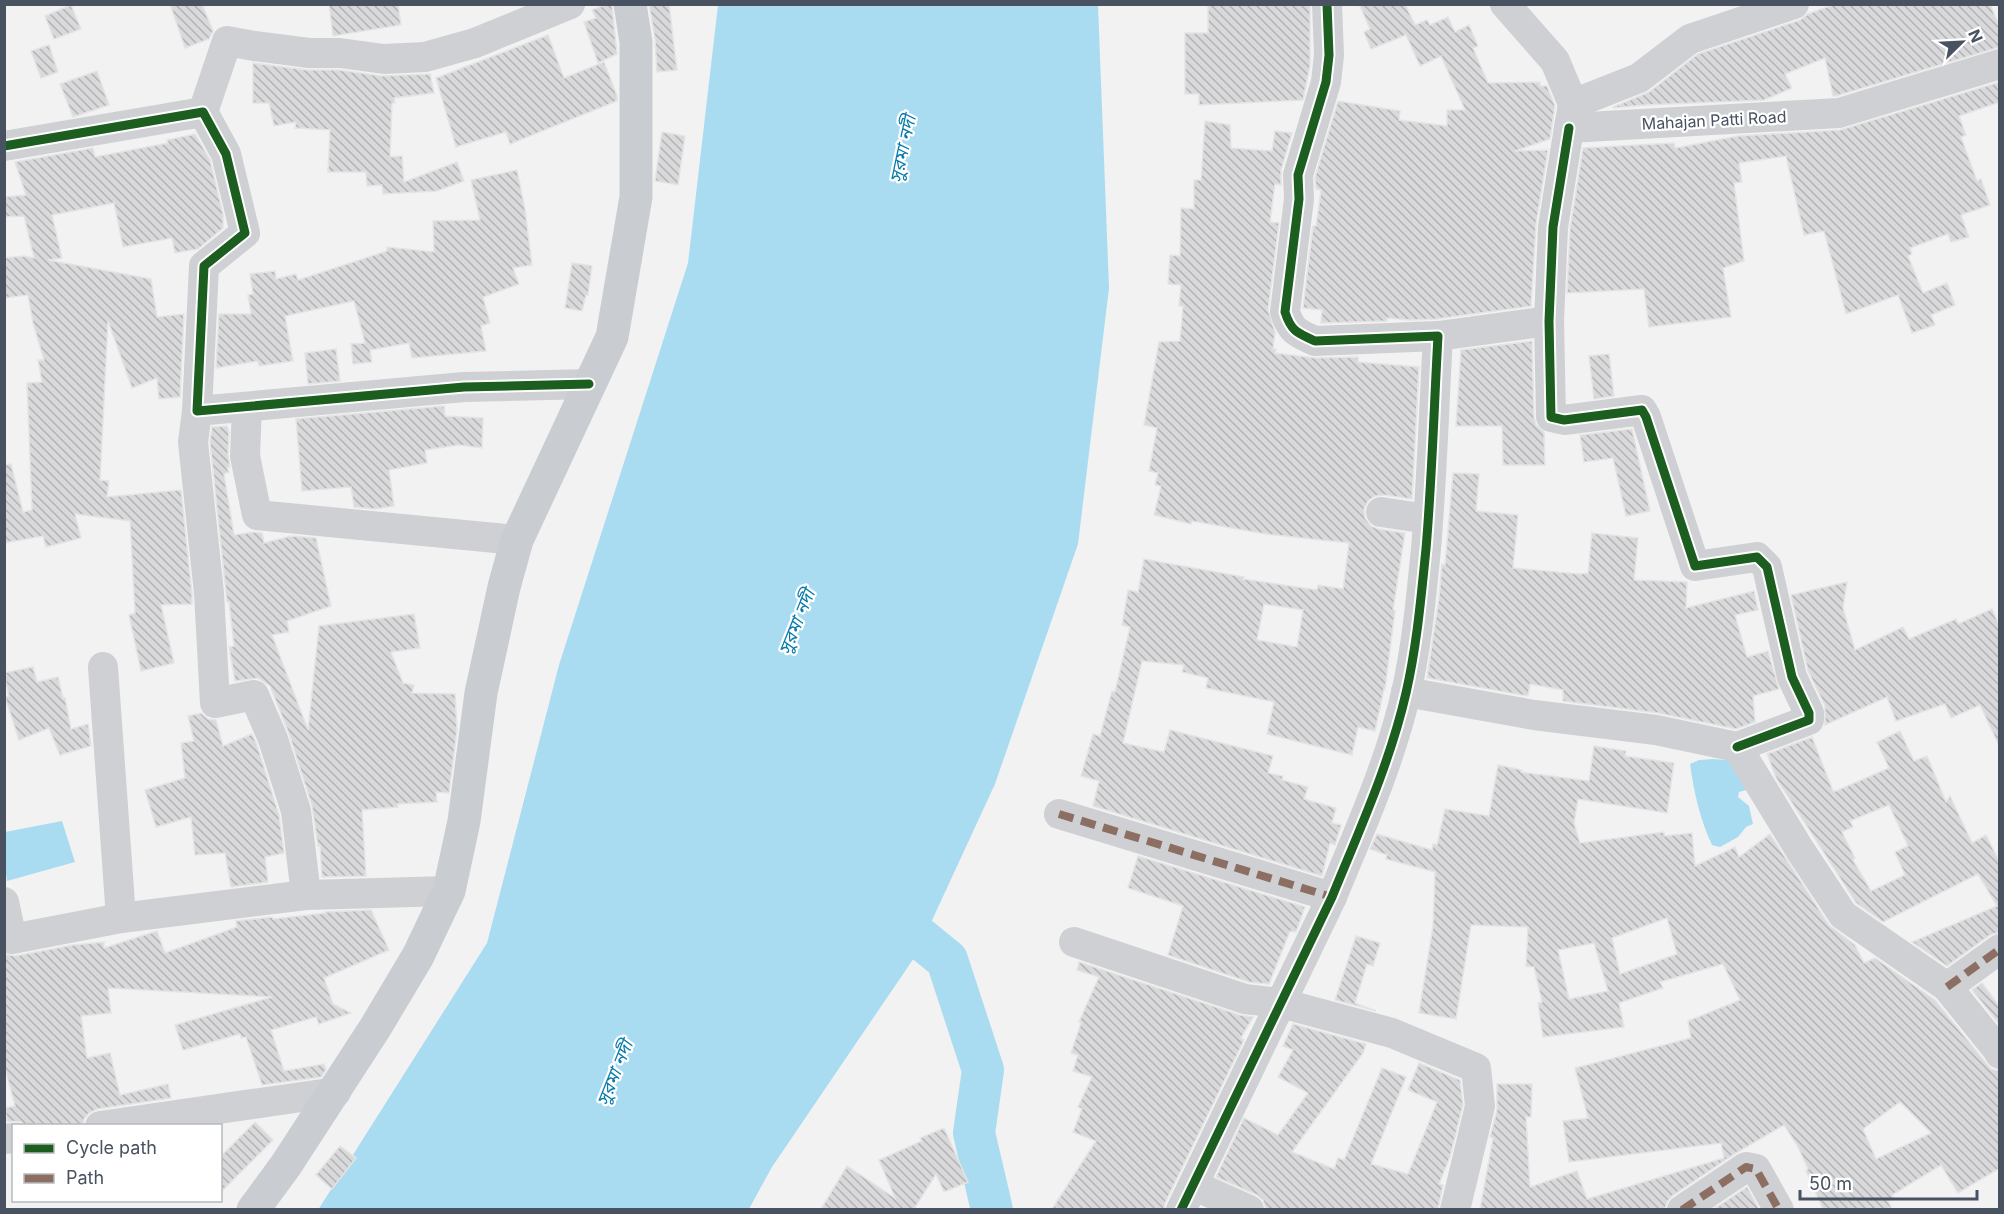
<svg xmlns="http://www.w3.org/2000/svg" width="2004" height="1214" font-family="Inter,'Noto Sans Bengali',sans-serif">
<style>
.water{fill:#aadcf1}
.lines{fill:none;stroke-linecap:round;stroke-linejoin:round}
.river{stroke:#aadcf1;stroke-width:42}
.building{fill:url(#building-back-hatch);stroke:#e4e4e5;stroke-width:1.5;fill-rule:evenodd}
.minor{stroke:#ced0d3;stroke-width:30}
.major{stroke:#c9cdd1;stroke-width:33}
.quiet{stroke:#8d6e63;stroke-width:8;stroke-dasharray:15 8;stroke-linecap:butt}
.cycleway-casing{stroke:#fff;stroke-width:13}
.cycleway{stroke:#1b5e20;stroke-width:9}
.labels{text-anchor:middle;stroke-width:4.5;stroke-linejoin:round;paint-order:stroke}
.street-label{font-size:16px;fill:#485260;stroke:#fff}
.water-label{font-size:18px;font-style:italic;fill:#087aac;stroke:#fff}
</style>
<defs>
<pattern id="building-back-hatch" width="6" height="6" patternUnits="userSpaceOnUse" patternTransform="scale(1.5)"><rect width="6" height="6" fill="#d9d9db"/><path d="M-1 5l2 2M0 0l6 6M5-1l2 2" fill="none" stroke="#b2b3b5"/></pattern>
</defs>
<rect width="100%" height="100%" fill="#f3f2f2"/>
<g class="water">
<polygon points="718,5 1098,5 1109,288 1078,544 995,784 916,955 772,1167 749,1209 318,1210 487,943 559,665 688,263"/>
<path d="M1713 759 1738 761 1750 789 1739 792 1738 797 1749 806 1753 824 1746 827 1738 837 1720 847 1712 845C1700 819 1694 793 1690 764L1699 760Z"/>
<polygon points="62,821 75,862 7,881 5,868 5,832"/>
</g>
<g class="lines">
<polyline class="river" points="878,904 947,960 983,1070 974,1133 992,1210"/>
</g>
<g class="building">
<polygon points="170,4 202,4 213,31 209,39 185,48"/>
<polygon points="329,4 398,4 401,25 333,36"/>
<polygon points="607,4 612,6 617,54 598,63 584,22 596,18 592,10"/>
<polygon points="649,4 669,4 677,70 657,72 655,39"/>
<polygon points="1208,4 1310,4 1310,66 1303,100 1199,105 1199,94 1185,94 1185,33 1208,33"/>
<polygon points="1359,4 1405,4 1415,25 1427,20 1430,25 1448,17 1455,32 1469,25 1478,46 1473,48 1488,83 1540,82 1540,86 1547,86 1555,106 1550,139 1515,151 1548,150 1536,224 1531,306 1436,319 1410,320 1387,318 1387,321 1321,323 1322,310 1303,308 1313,226 1316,226 1321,190 1316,189 1315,177 1338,101 1400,111 1399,120 1447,126 1447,110 1465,110 1441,56 1420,66 1406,35 1371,49 1364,32 1370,29"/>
<polygon points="1835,4 1990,4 2000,28 2000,47 1836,96 1833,96 1825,58 1785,74 1792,88 1764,100 1645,105 1614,108 1613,107 1649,92 1698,54 1800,20 1808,14"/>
<polygon points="71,5 81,29 54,39 45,16"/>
<polygon points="548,35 564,78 604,62 617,96 617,101 510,144 506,132 456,147 436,78"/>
<polygon points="49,45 58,72 41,78 31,51"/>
<polygon points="253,63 307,70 339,70 382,76 430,74 434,93 394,98 395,103 392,103 390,157 402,156 404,182 457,162 464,181 437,191 383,194 382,185 367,186 366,172 328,172 330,130 295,128 296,122 274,126 269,103 253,103"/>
<polygon points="97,71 109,105 73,117 60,84"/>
<polygon points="2000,82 2000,102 1959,116 1966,135 1961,137 1977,181 1981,179 1990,205 1961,215 1969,237 1951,242 1948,234 1910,248 1912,254 1908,256 1923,293 1947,283 1955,305 1931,315 1935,325 1912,333 1898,295 1846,314 1824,231 1804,235 1786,156 1739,163 1742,182 1734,183 1744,261 1723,268 1731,317 1649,327 1644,289 1567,293 1570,229 1583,148 1674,143 1675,148 1738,136 1840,130"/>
<path d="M1205 121 1230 125 1231 148 1272 151 1275 131 1292 133 1281 170V185L1275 184 1270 222 1279 223 1268 310 1275 332 1273 349H1276L1275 353 1316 358 1358 357V362L1419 367 1412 499 1384 495 1375 496 1368 501 1364 509 1365 518 1371 526 1378 529 1405 533 1393 610 1395 611 1385 689H1384L1375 731 1358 727 1352 755 1267 734 1274 702 1206 688 1208 678 1182 672 1184 665 1142 661 1123 743 1164 752 1170 730 1273 756 1268 773 1283 776 1282 780 1308 787 1304 799 1336 808 1332 823 1341 825 1335 845 1330 843 1322 876 1093 806 1099 781 1081 776 1093 734 1100 736 1112 691 1115 692 1130 627 1122 625 1128 590 1138 592 1144 559 1244 577 1243 579 1317 590 1318 585 1343 589 1349 543 1266 534 1192 521 1191 524 1154 515 1161 486 1155 485 1158 473 1149 471 1157 428 1144 425 1159 342 1180 341 1183 306H1179L1181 285 1168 284 1170 255 1180 256 1181 208 1194 209V180H1201ZM1264 604 1303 610 1297 647 1257 640Z"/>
<polygon points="662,132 685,136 678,185 655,181"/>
<polygon points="195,134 210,160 223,214 223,228 198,249 175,253 172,238 123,247 114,203 52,215 62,258 48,260 151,279 157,317 184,314 180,397 159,399 157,378 132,388 108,321 100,480 109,481 107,497 181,490 192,594 192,604 161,605 174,663 141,671 129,615 135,613 130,521 75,514 81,538 46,547 43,536 4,543 4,465 11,464 23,512 32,510 27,383 42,382 38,360 44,360 33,323 28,295 4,298 4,258 24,256 34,258 24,216 4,217 4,197 26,195 15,162 93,148 95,157 168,143 167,140"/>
<polygon points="517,170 525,209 532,265 513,268 519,284 483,297 490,323 481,326 486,351 412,358 409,343 370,350 372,362 353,364 351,344 365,343 354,301 285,316 293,361 259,366 258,361 216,368 219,314 251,314 248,295 253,294 250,274 275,271 276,279 296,274 298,280 387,251 387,247 434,252 433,221 480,220 471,180"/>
<polygon points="572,263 592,266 588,295 586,295 582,311 565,308"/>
<polygon points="1532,341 1534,417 1536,425 1544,432 1545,465 1503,465 1502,426 1456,426 1461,350"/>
<polygon points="336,349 340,381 308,384 305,353"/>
<polygon points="1609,354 1614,396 1594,399 1589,356"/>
<polygon points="444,406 445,416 483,418 482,448 459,445 425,450 427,463 389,470 394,506 375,509 354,507 351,487 302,491 296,419"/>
<polygon points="227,426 229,432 228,455 230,467 227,468 229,472 224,474 234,535 254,532 262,533 264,543 291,536 316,538 331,606 287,621 289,632 272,635 308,730 319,626 414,614 420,648 391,652 403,683 414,685 412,693 455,694 457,730 449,793 436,792 437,802 397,804 398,807 362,810 366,876 322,877 320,845 318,846 312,806 289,734 270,686 258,678 235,681 229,647 234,646 229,602 227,602 210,442 212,427"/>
<polygon points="1632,429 1650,511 1626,516 1613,458 1584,462 1580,435"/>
<polygon points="1453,473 1479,474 1476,511 1518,515 1513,568 1580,574 1588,573 1592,533 1638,538 1634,580 1687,582 1686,608 1754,591 1758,610 1735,615 1747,657 1768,651 1779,689 1753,696 1755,722 1736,729 1658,713 1563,701 1563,690 1530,684 1528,696 1427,678 1439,598 1442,564 1445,565"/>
<polygon points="1847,582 1843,608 1855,650 1903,627 1909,639 1956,619 1958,624 1992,609 2000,627 2000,748 1980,705 1951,718 1945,704 1896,721 1887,697 1825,725 1825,706 1808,671 1791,595"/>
<polygon points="33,667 37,682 58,677 63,698 65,698 71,729 88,724 91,746 60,755 49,728 19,740 5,697 9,696 4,673"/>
<polygon points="201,713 208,719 216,720 223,746 252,734 257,745 279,815 284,853 265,857 268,882 231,887 225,853 195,855 191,817 156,827 145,790 185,778 181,743 194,741 188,716"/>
<path d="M1900 731 1914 761 1927 756 1946 802 1950 796 1972 843 1986 835 2000 863V932L1990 935 1947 966 1912 942 1997 906 1978 874 1883 922 1856 903 1776 778 1767 754 1812 737 1833 791H1836L1889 768 1877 742ZM1889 805 1908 846 1895 852 1905 875 1871 891 1853 860 1855 858 1842 832 1853 827 1850 821Z"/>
<path d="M1594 746 1626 751 1625 756 1674 763 1667 813 1578 799 1574 823 1580 843 1664 832V836L1692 833 1695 866 1735 847 1739 857 1770 834 1829 925 1855 945 1864 963 1875 958 1935 1000 1986 1063 1991 1069 2000 1071V1168L1958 1193 1941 1165 1892 1195 1894 1199 1888 1201 1892 1209H1823L1806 1171 1808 1169 1797 1145 1784 1125 1736 1153 1672 1196 1667 1202 1665 1209H1480L1493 1138 1490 1137 1497 1110V1084H1532L1531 1117H1526L1530 1187 1577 1171 1587 1199 1724 1158 1721 1143 1569 1162 1563 1121 1588 1118 1575 1068 1691 1038 1688 1021 1740 1000 1723 964 1660 982 1663 988 1619 1003 1624 1027 1543 1037 1538 1003 1542 1002 1534 967 1526 966 1528 927 1471 925 1456 1019 1419 1013 1433 926 1435 872 1386 859 1387 855 1370 849 1377 834 1432 850 1433 844 1437 845 1445 809 1489 816 1498 765 1522 770 1521 772 1589 781ZM1667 918 1677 954 1620 974 1612 938ZM1594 943 1608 991 1569 999 1558 950ZM1900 1102 1931 1133 1876 1159 1863 1129Z"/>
<polygon points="1138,856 1305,907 1296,932 1290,931 1269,984 1249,982 1168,955 1183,906 1128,888"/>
<polygon points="371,910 389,950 324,978 333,1004 351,1013 319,1024 316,1017 271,1030 284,1071 324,1064 326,1070 321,1077 262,1085 246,1037 241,1038 240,1034 183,1050 175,1025 272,997 108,988 111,1013 81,1016 87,1058 110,1053 120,1095 168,1084 171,1098 97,1109 89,1113 84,1119 83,1125 25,1125 21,1122 7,1121 5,1108 15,1106 4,1064 4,954 15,956 73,945 104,942 104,948 157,931 165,953 237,927 236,921 272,917 273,919 325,913 325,912"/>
<polygon points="1356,936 1380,943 1373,966 1367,964 1355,1003 1376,1011 1335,1000"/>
<polygon points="1079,962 1240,1015 1253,1017 1241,1038 1244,1040 1165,1203 1164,1209 1052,1209 1096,1141 1073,1132 1082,1109 1078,1107 1092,1077 1073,1071 1078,1055 1071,1053 1081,1023 1079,1022 1099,977 1077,970"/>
<polygon points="1982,983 2000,1007 2000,1025 1972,990"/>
<polygon points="1293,1024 1366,1044 1363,1053 1292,1152 1334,1169 1338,1158 1344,1160 1382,1068 1406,1077 1371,1164 1408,1174 1437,1102 1408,1090 1419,1063 1460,1080 1463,1105 1450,1157 1439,1184 1443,1185 1438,1209 1266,1209 1263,1200 1257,1195 1216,1177 1244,1118 1278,1135 1308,1093 1278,1077 1293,1050 1283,1046"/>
<polygon points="255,1122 273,1140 220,1193 220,1157"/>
<polygon points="944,1128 968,1182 944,1192 936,1174 914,1209 821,1209 847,1166 895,1198 879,1160 922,1141 920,1138"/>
<polygon points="340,1146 356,1158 332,1189 316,1175"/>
<polygon points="1747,1187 1759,1209 1714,1209"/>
</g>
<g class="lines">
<g class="minor">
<polyline points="1505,4 1555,61 1573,104 1569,128 1839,113 2000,64"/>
<polyline points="1573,104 1639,78 1690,39 1794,4"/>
<polyline points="203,112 227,41 254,46 309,53 340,53 384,59 425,57 475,43 570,4"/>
<polyline points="1569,128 1553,227 1549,321 1551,417 1564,420 1642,410 1646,417 1695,566 1757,557 1767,567 1792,677 1809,713 1809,720 1737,747"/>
<polyline points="4,146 203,112 226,154 245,233 204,266 197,411 464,387 589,384"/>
<polyline points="1438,336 1549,321"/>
<polyline points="247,407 245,456 257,515 517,540"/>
<polyline points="197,411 193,442 209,593 215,703 254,695 273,739 296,811 306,895"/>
<polyline points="1381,512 1428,519"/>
<polyline points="103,667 121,918"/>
<polyline points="1406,692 1534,715 1656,730 1737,747 1800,850 1843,915 1947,987 1997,1049 2000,1054"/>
<polyline points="1059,814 1332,897"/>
<polyline points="4,902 12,939 121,918 306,895 449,891"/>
<polyline points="1074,942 1245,999 1281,1003 1392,1033 1476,1068 1480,1106 1455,1210"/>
<polyline points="1947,987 2000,949"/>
<polyline points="100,1126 336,1092"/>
<polyline points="4,1139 14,1138"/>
<polyline points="1193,1185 1249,1210"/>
<path d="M1181 1210 1332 897C1359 831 1390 763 1406 693 1417 645 1421 597 1426 549 1432 478 1434 407 1438 336L1315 341C1297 333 1291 331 1285 312L1299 199 1298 175 1326 82 1329 55 1327 4"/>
<polyline points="1682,1210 1746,1167 1756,1169 1779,1210"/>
</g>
<polyline class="major" points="253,1210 286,1165 375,1028 418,956 449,891 464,821 481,693 504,587 517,540 612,337 636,197 636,42 630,4"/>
<g class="quiet">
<polyline points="1059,814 1332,897"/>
<polyline points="1947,987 2000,949"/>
<polyline points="1682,1210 1746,1167 1756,1169 1779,1210"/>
</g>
<defs>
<g id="cycleway">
<polyline points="1569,128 1553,227 1549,321 1551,417 1564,420 1642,410 1646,417 1695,566 1757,557 1767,567 1792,677 1809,713 1809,720 1737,747"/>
<polyline points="4,146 203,112 226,154 245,233 204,266 197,411 464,387 589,384"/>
<path d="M1181 1210 1332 897C1359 831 1390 763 1406 693 1417 645 1421 597 1426 549 1432 478 1434 407 1438 336L1315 341C1297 333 1291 331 1285 312L1299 199 1298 175 1326 82 1329 55 1327 4"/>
</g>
</defs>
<use href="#cycleway" class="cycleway-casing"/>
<use href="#cycleway" class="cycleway"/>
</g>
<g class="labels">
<g class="street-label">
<text transform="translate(1714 120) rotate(-3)" y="6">Mahajan Patti Road</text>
</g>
<g class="water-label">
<text transform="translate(903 149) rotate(-78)" y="6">সুরমা নদী</text>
<text transform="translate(797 622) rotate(-68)" y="6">সুরমা নদী</text>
<text transform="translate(615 1073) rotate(-68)" y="6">সুরমা নদী</text>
</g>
</g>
<rect width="2004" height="1214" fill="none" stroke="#485260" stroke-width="12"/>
<rect x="12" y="1124" width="210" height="78" fill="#ffffff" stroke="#b6babf" stroke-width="1.5"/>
<rect x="24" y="1144" width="30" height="9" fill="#1b5e20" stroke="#b6babf" stroke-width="1.5"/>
<text x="66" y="1154" font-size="18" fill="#485260">Cycle path</text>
<rect x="24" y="1174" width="30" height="9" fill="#8d6e63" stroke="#b6babf" stroke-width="1.5"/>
<text x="66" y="1184" font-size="18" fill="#485260">Path</text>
<g transform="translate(1962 42) rotate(66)" stroke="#ffffff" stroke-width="4.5" paint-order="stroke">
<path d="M0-4.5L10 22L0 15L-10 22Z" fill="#485260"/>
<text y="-9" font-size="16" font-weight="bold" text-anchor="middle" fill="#485260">N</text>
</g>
<path d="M1800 1190v9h177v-9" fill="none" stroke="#485260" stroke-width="3"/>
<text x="1809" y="1190" font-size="18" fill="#485260" stroke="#ffffff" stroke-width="4.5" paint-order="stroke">50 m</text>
</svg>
